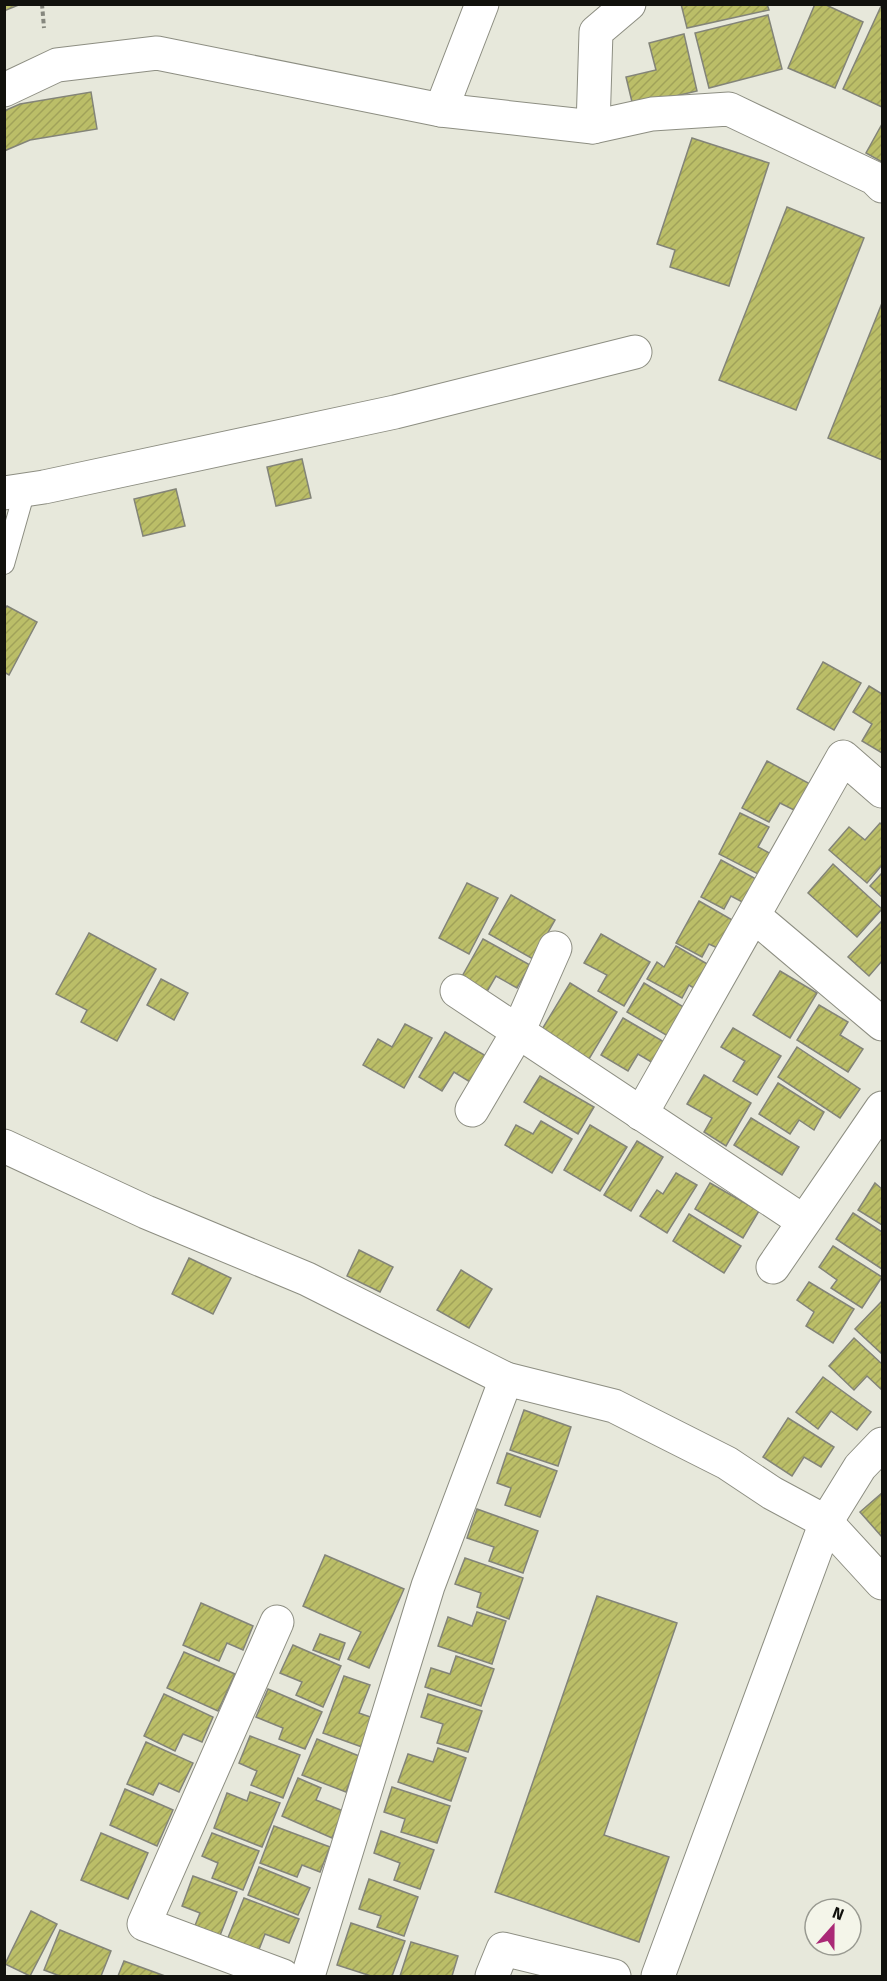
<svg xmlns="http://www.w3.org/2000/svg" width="887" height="1981" font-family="'Fira Sans',sans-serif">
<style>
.building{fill:url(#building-hatch);stroke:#838478;stroke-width:1.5}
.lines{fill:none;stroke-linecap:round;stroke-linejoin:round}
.service-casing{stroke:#8d8e82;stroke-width:22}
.minor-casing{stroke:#8d8e82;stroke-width:35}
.path{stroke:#86877e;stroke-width:4;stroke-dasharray:4.5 3;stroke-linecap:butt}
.service{stroke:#fff;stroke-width:20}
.minor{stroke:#fff;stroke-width:33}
</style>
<defs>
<pattern id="building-hatch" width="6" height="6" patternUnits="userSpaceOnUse" patternTransform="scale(1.5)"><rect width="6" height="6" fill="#bbbe68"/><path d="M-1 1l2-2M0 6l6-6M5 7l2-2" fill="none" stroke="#a0a259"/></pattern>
</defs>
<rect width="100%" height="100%" fill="#e7e8db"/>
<g class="building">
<polygon points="4,4 21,4 4,11"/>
<polygon points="681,4 767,4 769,10 687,28"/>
<polygon points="815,4 824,4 863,22 835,88 788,68"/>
<polygon points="882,4 882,107 843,89"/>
<polygon points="768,15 782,69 709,88 695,33"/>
<polygon points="684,34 697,91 633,106 626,77 656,70 649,43"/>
<polygon points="91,92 97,129 30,140 4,151 4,111 20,104"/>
<polygon points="882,124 882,162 866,153"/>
<polygon points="692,138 769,163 729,286 670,267 675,250 657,244"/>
<polygon points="787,207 864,238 796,410 719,380"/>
<polygon points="882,303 882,460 828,438"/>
<polygon points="302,459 311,498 276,506 267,467"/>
<polygon points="176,489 185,526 143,536 134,499"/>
<polygon points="7,606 37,622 9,675 4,672 4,610"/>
<polygon points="823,662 861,683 834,730 797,709"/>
<polygon points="869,686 882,694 882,753 862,741 872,724 853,712"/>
<polygon points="767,761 812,785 798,812 780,803 769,822 742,808"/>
<polygon points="740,813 769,827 758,847 775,856 764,877 719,854"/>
<polygon points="880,823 882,825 882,865 867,883 829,850 849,827 865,840"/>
<polygon points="721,860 765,884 752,907 731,896 724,909 701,897"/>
<polygon points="833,864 882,909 857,937 808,893"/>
<polygon points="882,873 882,897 870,886"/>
<polygon points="467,883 498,898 469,954 439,938"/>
<polygon points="511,895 555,920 533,959 489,934"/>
<polygon points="699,901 741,925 726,952 709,944 702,957 676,943"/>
<polygon points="882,921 882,961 869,976 848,957"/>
<polygon points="89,933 156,969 117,1041 81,1022 87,1010 56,994"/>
<polygon points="601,934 650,962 624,1006 598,991 607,975 584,963"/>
<polygon points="483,939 530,965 517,988 496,976 485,995 460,980"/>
<polygon points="676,946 716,969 702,993 689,985 682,998 647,979 657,962 664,967"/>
<polygon points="780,971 817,993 790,1038 753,1015"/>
<polygon points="161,979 188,993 174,1020 147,1005"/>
<polygon points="570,983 617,1012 589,1059 541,1031"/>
<polygon points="644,983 690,1011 673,1039 627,1012"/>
<polygon points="819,1005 848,1022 840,1035 863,1049 848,1072 797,1040"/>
<polygon points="623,1018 671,1046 658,1066 638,1054 628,1071 601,1055"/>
<polygon points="405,1024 432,1038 404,1088 363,1065 378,1039 392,1047"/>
<polygon points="733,1028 781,1056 757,1095 733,1081 745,1061 721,1047"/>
<polygon points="445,1032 486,1056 470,1082 454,1072 442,1091 419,1077"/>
<polygon points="797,1047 860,1089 840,1118 778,1077"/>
<polygon points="704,1075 751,1103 726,1146 704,1132 712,1118 687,1104"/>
<polygon points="540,1076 594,1107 578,1134 524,1102"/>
<polygon points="778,1083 824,1112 814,1130 799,1120 790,1134 759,1114"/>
<polygon points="751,1118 799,1147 782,1175 734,1145"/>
<polygon points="541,1121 572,1139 552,1173 505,1145 516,1125 533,1134"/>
<polygon points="590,1125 627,1147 600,1191 564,1170"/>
<polygon points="637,1141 663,1157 631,1211 604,1195"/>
<polygon points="676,1173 697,1185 667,1233 640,1216 657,1190 663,1194"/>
<polygon points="710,1183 759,1211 743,1238 695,1209"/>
<polygon points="875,1183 882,1189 882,1225 858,1210"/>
<polygon points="853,1213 882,1232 882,1269 836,1239"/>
<polygon points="689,1214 741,1246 724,1273 673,1241"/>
<polygon points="833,1246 882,1277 862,1308 831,1288 837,1280 819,1267"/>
<polygon points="359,1250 393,1267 380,1292 347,1276"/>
<polygon points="189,1258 231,1278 213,1314 172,1294"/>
<polygon points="461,1270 492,1289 469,1328 437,1310"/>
<polygon points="809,1282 854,1309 833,1343 806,1326 814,1312 797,1300"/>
<polygon points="881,1302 882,1304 882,1354 855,1329"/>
<polygon points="854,1338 882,1364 882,1390 867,1376 854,1390 829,1366"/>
<polygon points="823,1377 871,1412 857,1430 831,1411 818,1429 796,1412"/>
<polygon points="524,1410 571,1427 558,1466 510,1450"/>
<polygon points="788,1418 834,1447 821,1467 804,1457 792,1476 763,1457"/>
<polygon points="507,1453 557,1471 540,1517 505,1505 511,1488 497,1483"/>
<polygon points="882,1493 882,1537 860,1512"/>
<polygon points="477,1509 538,1531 523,1573 489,1561 494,1547 467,1538"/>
<polygon points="325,1555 404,1589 369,1668 348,1659 361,1632 303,1606"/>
<polygon points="465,1558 523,1578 509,1619 477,1607 481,1593 455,1584"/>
<polygon points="597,1596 677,1623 604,1835 669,1857 639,1942 495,1892"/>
<polygon points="201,1603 253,1626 243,1650 227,1643 219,1661 183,1645"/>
<polygon points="477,1612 506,1621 492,1664 438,1646 448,1617 472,1626"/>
<polygon points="320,1634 345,1643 339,1660 313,1650"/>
<polygon points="293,1645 341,1666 323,1707 296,1695 302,1682 280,1673"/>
<polygon points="184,1652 235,1674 218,1711 167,1688"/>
<polygon points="456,1656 494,1669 481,1706 425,1687 431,1668 450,1674"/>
<polygon points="344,1676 370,1685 359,1713 373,1718 362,1747 323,1733"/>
<polygon points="268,1689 322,1712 305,1749 279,1739 283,1728 256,1717"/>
<polygon points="164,1694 213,1717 202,1742 183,1734 175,1751 144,1736"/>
<polygon points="428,1694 482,1711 468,1752 437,1743 443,1724 421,1717"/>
<polygon points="250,1736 300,1755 283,1798 251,1785 257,1771 239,1763"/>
<polygon points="317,1739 359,1756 346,1792 302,1775"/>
<polygon points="146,1742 193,1763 179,1792 159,1783 153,1795 127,1784"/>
<polygon points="438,1748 466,1758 451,1801 398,1782 408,1754 433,1762"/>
<polygon points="298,1778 321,1788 316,1800 343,1811 332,1838 282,1816"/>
<polygon points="392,1787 450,1806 437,1843 401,1832 405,1819 384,1812"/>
<polygon points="125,1789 173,1810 157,1846 110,1825"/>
<polygon points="250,1792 280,1803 262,1847 214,1828 227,1793 247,1801"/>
<polygon points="274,1826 330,1847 320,1872 302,1865 297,1877 260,1863"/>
<polygon points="381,1831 434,1850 420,1889 394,1880 400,1863 374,1853"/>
<polygon points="101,1833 148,1853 128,1899 81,1880"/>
<polygon points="212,1833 259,1851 243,1890 212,1878 218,1863 202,1856"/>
<polygon points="259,1867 310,1888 298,1915 248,1895"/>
<polygon points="193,1876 237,1892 219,1938 194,1928 200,1913 182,1906"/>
<polygon points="369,1879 418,1897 404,1936 377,1927 381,1916 359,1909"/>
<polygon points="244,1898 299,1919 289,1943 265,1934 258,1952 227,1940"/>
<polygon points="31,1911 57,1924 30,1976 5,1964"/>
<polygon points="351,1923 405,1941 392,1976 371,1976 337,1965"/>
<polygon points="60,1930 111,1951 101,1976 60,1976 44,1970"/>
<polygon points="411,1942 458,1956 452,1976 400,1976"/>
<polygon points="124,1961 165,1976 118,1976"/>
</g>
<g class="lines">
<defs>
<polyline id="service" points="4,564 25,490"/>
<g id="minor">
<polyline points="4,90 57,65 157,53 441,110 593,127 652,114 729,109 874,178 882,186"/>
<polyline points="441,110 482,4"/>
<polyline points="593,127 596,32 629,4"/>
<polyline points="4,493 44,487 395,412 635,352"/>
<polyline points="754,916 882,1024"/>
<polyline points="457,991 803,1221"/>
<polyline points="472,1110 518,1032 555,948"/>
<polyline points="641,1114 843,757 882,791"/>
<polyline points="4,1146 146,1212 307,1279 506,1379 614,1406 727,1463 772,1493 826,1522 882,1583"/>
<polyline points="773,1267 882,1108"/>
<polyline points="277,1622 144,1924 283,1976"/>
<polyline points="308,1976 428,1586 506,1379"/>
<polyline points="492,1976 503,1949 614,1976"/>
<polyline points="658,1976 826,1522 860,1467 882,1444"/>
</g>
</defs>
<use href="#service" class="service-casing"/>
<use href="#minor" class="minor-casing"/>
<polyline class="path" points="42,4 44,28"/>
<use href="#service" class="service"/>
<use href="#minor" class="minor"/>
</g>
<rect width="887" height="1981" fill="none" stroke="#11110d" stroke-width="12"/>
<g transform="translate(833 1927) rotate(21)"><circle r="28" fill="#f4f5e9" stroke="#999a91" stroke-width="1.5"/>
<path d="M0-4.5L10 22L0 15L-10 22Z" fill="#aa2976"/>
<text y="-9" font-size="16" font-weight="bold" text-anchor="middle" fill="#11110d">N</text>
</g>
</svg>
